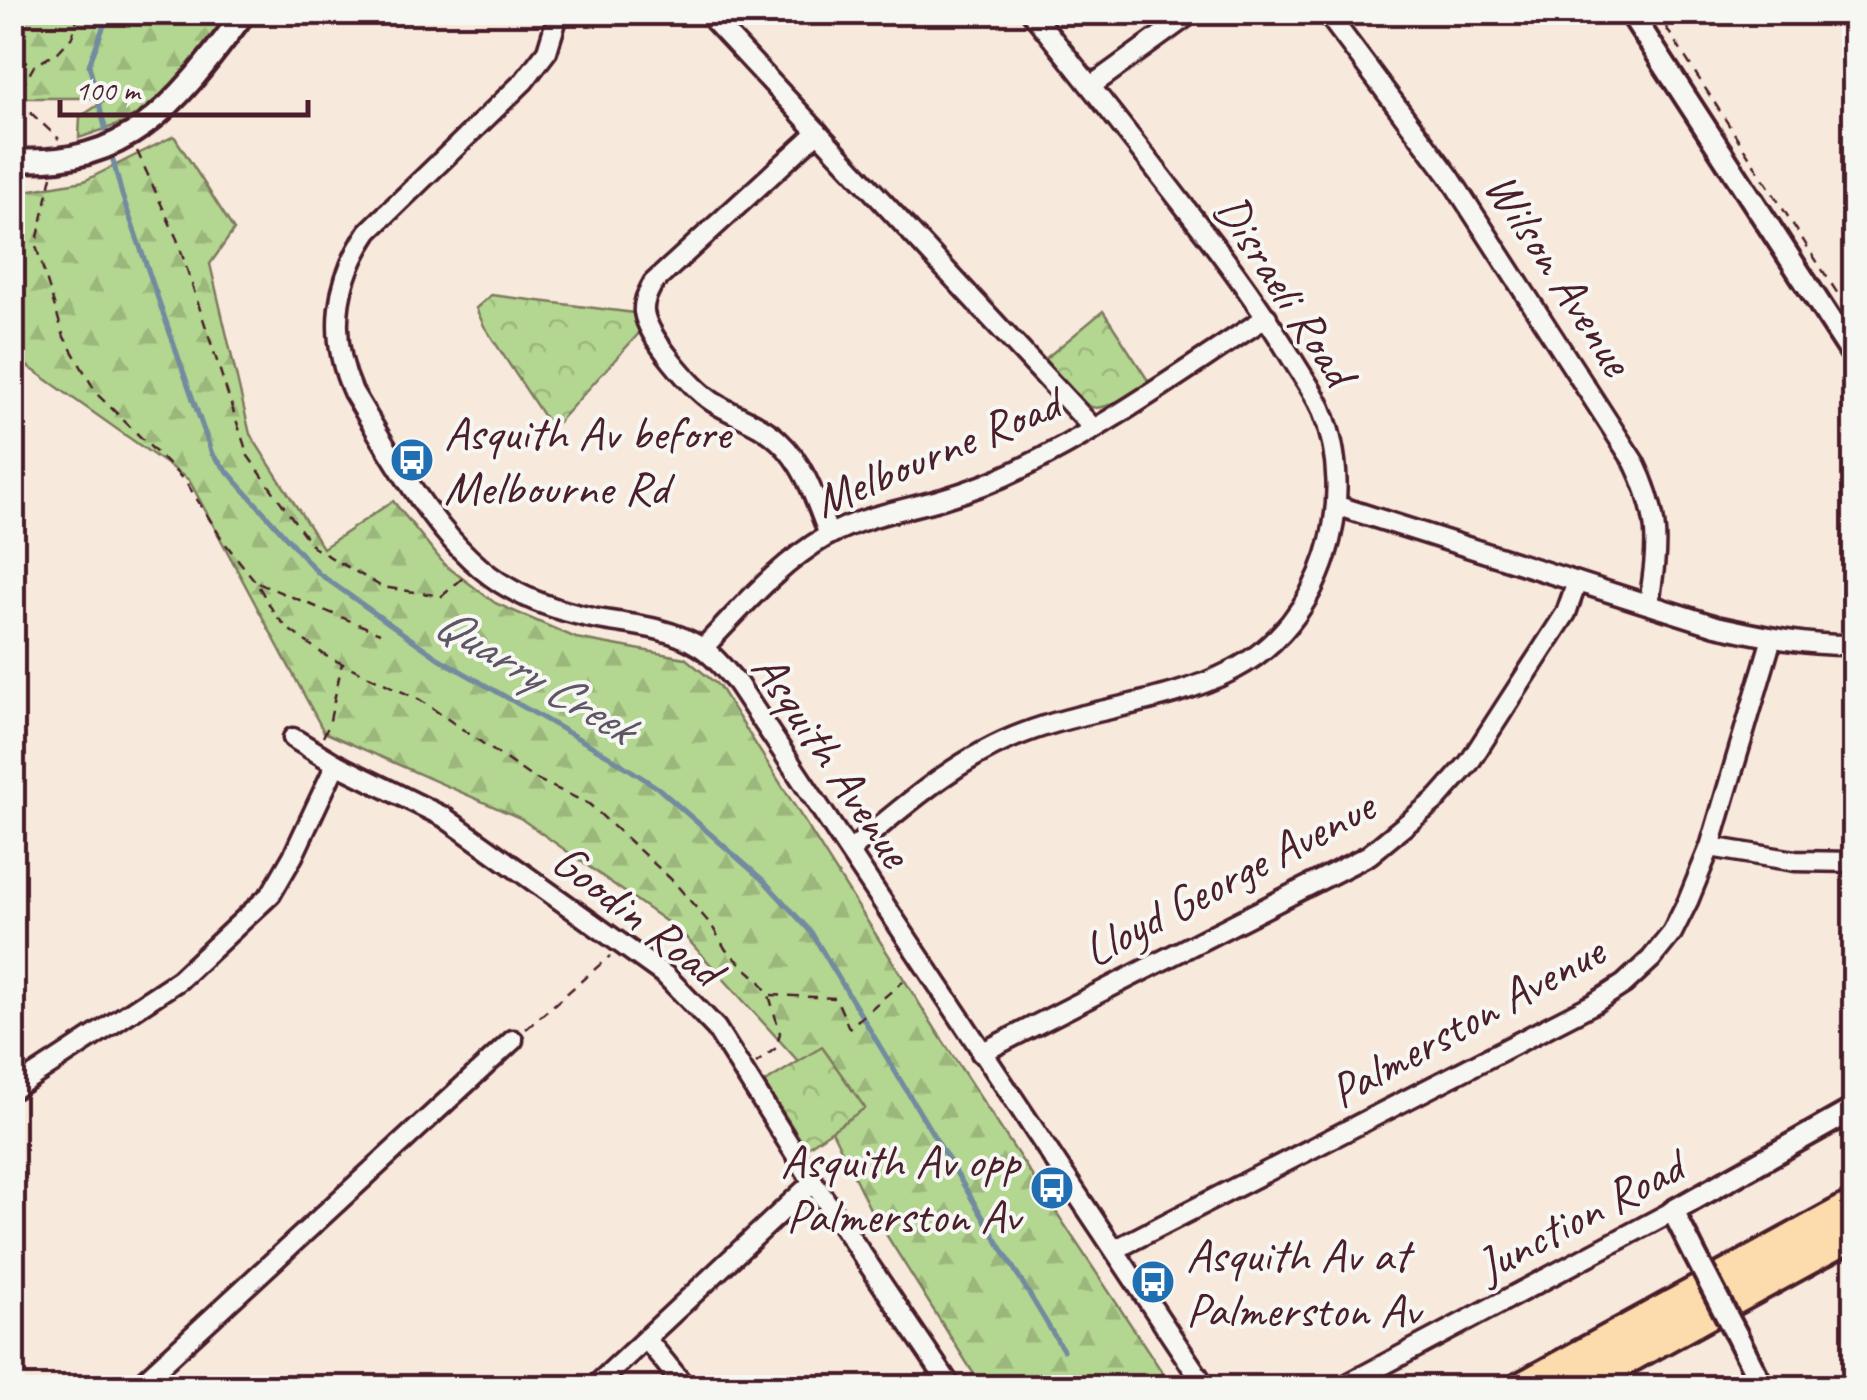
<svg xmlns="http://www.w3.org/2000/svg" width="1867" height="1400" font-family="Caveat,sans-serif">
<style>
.forest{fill:url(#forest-firs);stroke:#7e7a5e;stroke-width:2.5}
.park{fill:url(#park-crowns);stroke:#7e7a5e;stroke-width:2.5}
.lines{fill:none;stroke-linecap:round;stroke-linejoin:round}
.stream{stroke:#728b9f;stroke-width:5}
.minor-casing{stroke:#4a1f2b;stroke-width:25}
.tertiary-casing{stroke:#4a1f2b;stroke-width:28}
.motorway-casing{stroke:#4a1f2b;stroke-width:38}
.path{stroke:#4a1f2b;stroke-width:2.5;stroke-dasharray:10 8;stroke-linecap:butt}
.minor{stroke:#f6f6f2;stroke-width:18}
.tertiary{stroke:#f6f6f2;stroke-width:20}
.motorway{stroke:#fcdcac;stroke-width:30}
.tertiary-bridge-casing{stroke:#4a1f2b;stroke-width:28;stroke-linecap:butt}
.tertiary-bridge{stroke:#f6f6f2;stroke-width:20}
.labels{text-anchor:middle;stroke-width:8;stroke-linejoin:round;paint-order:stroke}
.street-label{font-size:48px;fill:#4a1f2b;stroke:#f6f6f2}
.poi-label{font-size:48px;fill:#4a1f2b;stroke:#f6f6f2;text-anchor:start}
.water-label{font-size:50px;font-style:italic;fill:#5e5565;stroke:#f6f6f2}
</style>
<defs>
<pattern id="forest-firs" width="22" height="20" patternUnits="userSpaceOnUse" patternTransform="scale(2.5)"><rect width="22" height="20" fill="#b3d690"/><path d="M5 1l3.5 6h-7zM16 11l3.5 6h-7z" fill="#9bb77c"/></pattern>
<pattern id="park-crowns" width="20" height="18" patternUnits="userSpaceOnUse" patternTransform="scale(2.5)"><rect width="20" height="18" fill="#b3d690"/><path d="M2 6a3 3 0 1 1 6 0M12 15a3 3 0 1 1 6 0" fill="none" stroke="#9bb77c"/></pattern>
</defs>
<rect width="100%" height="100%" fill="#f7e9dc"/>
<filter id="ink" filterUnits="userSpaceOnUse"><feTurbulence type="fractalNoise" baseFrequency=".01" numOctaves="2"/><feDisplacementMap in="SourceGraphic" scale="20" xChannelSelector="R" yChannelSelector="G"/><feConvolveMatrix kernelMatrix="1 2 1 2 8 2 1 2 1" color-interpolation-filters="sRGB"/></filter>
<g filter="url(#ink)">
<g class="forest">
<polygon points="12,13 235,13 179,83 126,122 79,138 80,117 109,98 13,98"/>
<polygon points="174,136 234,230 210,264 250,434 323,548 393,501 445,565 495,603 576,638 685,658 719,686 941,1038 1172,1387 982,1387 870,1209 798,1061 681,932 520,818 324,732 189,480 26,365 13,374 13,193 84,181"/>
</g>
<g class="park">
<polygon points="491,295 634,313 641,331 552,429 484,326 476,308"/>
<path d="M1103 311 1149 382C1085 424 1092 413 1044 360Z"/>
<polygon points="822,1047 865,1108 806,1148 764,1083"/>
</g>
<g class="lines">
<g class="stream">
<polyline points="108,139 89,65 109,12"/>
<polyline points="110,149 122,195 212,454 318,573 438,658 609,756 658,788 765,882 811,932 1063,1350"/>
</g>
<defs>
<g id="minor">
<path d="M559 12 547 51 524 81 369 231C335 281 328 336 353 392 392 456 442 551 509 588 533 602 561 611 588 617 625 625 665 625 699 646 714 655 725 670 737 683L1206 1388"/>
<polyline points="706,12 1093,428"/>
<path d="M1326 12 1449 176 1634 462C1661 518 1658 544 1649 604"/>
<polyline points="1091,86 1193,12"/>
<path d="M818 132 653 283C648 293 643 301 644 312 648 338 692 388 713 402 735 416 760 423 779 441 806 466 816 502 829 535"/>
<path d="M1338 506 1716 626C1762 636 1807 646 1854 645"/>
<path d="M703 648C742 608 777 565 827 536 863 516 904 510 942 499 969 491 996 481 1020 469 1107 427 1186 369 1267 317"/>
<polyline points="293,738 336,764 444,817 666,976 716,1028 813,1182 952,1388"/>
<polyline points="1710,847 1795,861 1854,862"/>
<path d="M850 851C903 807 958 757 1024 733 1092 707 1168 704 1233 670 1324 623 1360 500 1321 408 1314 392 1303 377 1294 362 1263 310 1228 262 1190 214 1138 146 1085 79 1031 12"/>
<polyline points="981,1053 1369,855 1438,798 1469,763 1566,613 1577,582"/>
<polyline points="12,1090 179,980 271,894 293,856 336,764"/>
<polyline points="1116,1249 1593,1004 1624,984 1651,959 1672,933 1688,901 1710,847 1772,638"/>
<polyline points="647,1340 686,1388"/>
<polyline points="136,1388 513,1040"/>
<polyline points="593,1388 813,1182"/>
<polyline points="1340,1388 1673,1211"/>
</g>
<g id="tertiary">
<polyline points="1630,12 1854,357"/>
<path d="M12 160C133 168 180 98 245 12"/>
<polyline points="1694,1253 1673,1211 1854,1109"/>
<polyline points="1736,1334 1763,1388"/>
</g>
<g id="motorway">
<polyline points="1522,1388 1854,1206"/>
<polyline points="1572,1388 1854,1233"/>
</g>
</defs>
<use href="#minor" class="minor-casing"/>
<use href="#tertiary" class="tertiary-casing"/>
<use href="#motorway" class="motorway-casing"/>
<g class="path">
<polyline points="1656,12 1854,319"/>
<polyline points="17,100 59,139"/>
<polyline points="12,105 34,66 58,52 72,37 79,12"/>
<polyline points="137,151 177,239 248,456 313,547 382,587 442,596 465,576"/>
<polyline points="52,176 36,246 64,337 97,394 186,482 224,542 256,582 276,616 291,631 326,656 420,700 530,776 589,804 673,881 712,926 726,950 759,980 769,995 780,1033 776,1048 756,1063"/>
<polyline points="258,583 380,633"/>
<polyline points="323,737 329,725 342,663"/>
<polyline points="771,995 836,998 849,1028 903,981"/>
<polyline points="526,1029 610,956"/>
</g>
<use href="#minor" class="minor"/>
<use href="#tertiary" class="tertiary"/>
<use href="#motorway" class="motorway"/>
<defs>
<polyline id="tertiary-bridge" points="1694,1253 1736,1334"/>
</defs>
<use href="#tertiary-bridge" class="tertiary-bridge-casing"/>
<use href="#tertiary-bridge" class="tertiary-bridge"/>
</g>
</g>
<defs>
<symbol id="bus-disc" viewBox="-11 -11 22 22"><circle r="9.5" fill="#1f6fb2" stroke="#f6f6f2"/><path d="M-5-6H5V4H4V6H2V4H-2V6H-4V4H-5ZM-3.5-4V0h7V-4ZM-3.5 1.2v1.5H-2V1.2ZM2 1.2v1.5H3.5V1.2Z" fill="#fff"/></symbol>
</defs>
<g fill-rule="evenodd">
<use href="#bus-disc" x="387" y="435" width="50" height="50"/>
<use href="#bus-disc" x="1027" y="1163" width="50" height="50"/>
<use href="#bus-disc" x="1128" y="1257" width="50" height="50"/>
</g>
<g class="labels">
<g class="street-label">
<text transform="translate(1560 273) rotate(57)" y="17">Wilson Avenue</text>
<text transform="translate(1286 289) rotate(57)" y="17">Disraeli Road</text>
<text transform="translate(936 451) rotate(-23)" y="17">Melbourne Road</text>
<text transform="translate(833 759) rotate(56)" y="17">Asquith Avenue</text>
<text transform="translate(1228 877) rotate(-28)" y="17">Lloyd George Avenue</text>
<text transform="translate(638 914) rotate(38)" y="17">Goodin Road</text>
<text transform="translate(1466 1020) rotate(-29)" y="17">Palmerston Avenue</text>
<text transform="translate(1579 1215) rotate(-28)" y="17">Junction Road</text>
</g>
<g class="poi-label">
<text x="444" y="449">Asquith Av before<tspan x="444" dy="55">Melbourne Rd</tspan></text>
<text x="1020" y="1177" text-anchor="end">Asquith Av opp<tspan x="1020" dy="55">Palmerston Av</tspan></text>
<text x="1186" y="1271">Asquith Av at<tspan x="1186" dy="55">Palmerston Av</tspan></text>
</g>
<g class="water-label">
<text transform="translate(536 673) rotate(31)" y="18">Quarry Creek</text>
</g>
</g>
<rect width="1867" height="1400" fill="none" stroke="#f6f6f2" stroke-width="50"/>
<rect x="25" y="25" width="1817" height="1350" fill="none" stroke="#4a1f2b" stroke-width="4" filter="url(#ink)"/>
<path d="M60 100v15h248v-15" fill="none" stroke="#4a1f2b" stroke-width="5"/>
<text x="75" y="100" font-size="30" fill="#4a1f2b" stroke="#f6f6f2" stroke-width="8" paint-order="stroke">100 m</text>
</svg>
